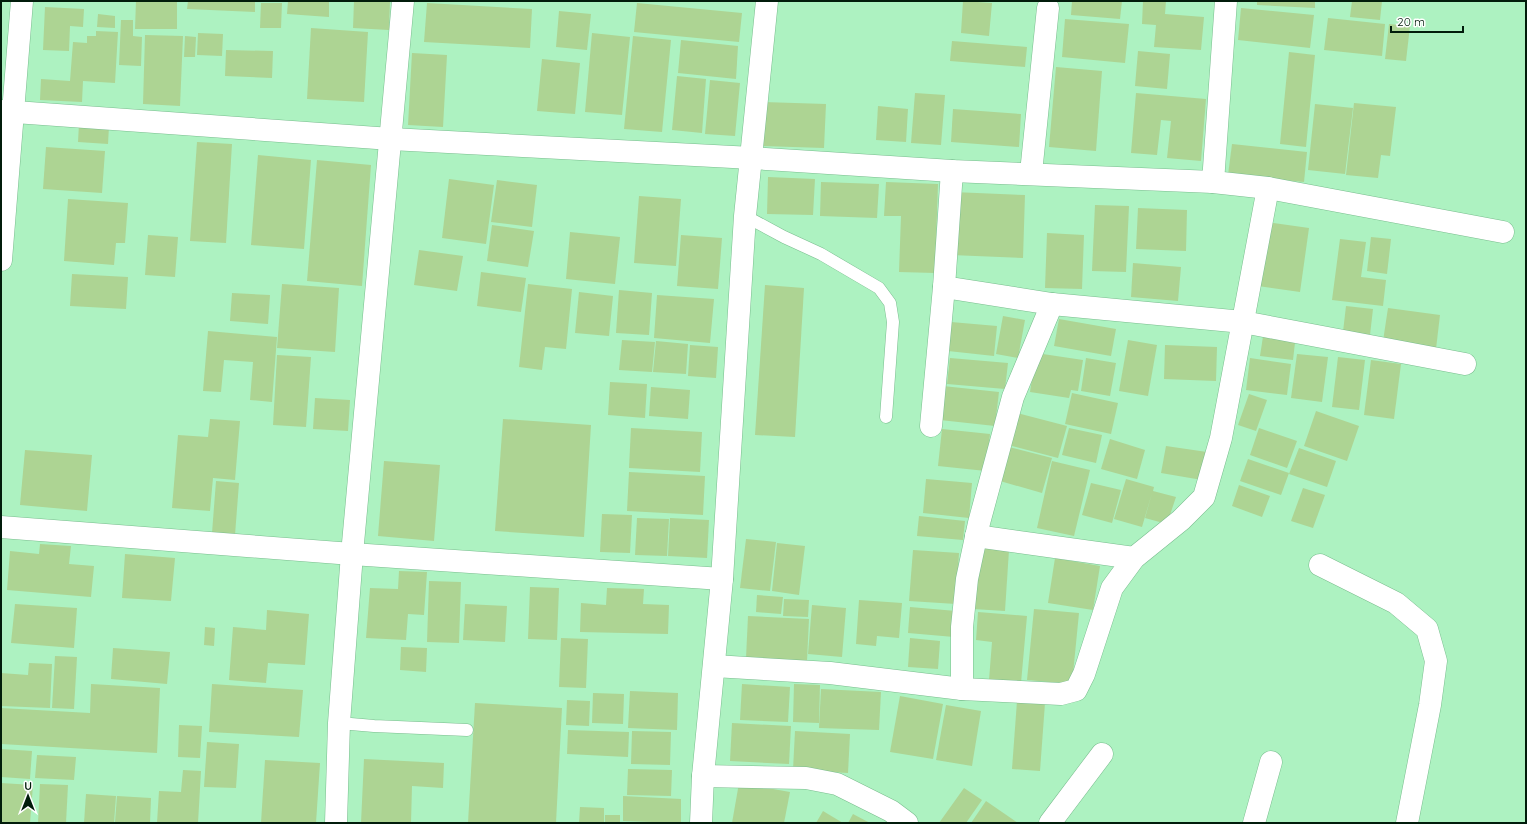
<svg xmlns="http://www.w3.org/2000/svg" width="1527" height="824" font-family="Quicksand,sans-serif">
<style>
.building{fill:#add493}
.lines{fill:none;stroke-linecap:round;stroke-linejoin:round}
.lane-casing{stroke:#79bd8e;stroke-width:13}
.street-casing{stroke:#79bd8e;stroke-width:23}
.lane{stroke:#fff;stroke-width:12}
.street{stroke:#fff;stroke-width:22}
</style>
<rect width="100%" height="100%" fill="#adf2c1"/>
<g class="building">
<polygon points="136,1 177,1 177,29 135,29"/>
<polygon points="188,1 255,1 255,12 187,9"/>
<polygon points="288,1 329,1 329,17 287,14"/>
<polygon points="354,1 390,1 389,30 353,28"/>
<polygon points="963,1 992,3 989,36 961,33"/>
<polygon points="1072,1 1122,1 1120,19 1071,15"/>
<polygon points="1143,1 1166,1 1165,14 1204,17 1201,50 1154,47 1156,25 1142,24"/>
<polygon points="1257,1 1315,1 1315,8 1257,5"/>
<polygon points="1352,1 1382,1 1380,20 1350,17"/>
<polygon points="261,3 282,3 281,28 260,28"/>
<polygon points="427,3 532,9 530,48 424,42"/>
<polygon points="637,3 742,13 739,42 634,32"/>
<polygon points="45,7 84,9 83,27 70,26 69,51 43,50"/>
<polygon points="1241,8 1314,15 1310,48 1238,40"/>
<polygon points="559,11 591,14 587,50 556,47"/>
<polygon points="98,14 115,16 115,28 97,27"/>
<polygon points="1328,18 1385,24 1382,56 1324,50"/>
<polygon points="1065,19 1129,24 1125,63 1062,57"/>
<polygon points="121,20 133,20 133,36 142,37 141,66 119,65"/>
<polygon points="1389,24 1410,26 1406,61 1385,59"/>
<polygon points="311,28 368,32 364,102 307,99"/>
<polygon points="96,31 118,32 115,83 83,81 82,102 40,100 41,79 70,81 73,42 87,43 87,36 96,36"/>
<polygon points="198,33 223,34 222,56 197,55"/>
<polygon points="592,33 630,37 622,115 585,112"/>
<polygon points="145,35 183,36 180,106 143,104"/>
<polygon points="185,36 196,37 195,57 184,57"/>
<polygon points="633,36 671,40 662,132 624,129"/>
<polygon points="681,40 738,46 736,79 678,73"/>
<polygon points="952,41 1027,47 1025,67 950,61"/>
<polygon points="226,50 273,51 272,78 225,76"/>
<polygon points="1138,51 1170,54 1167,89 1135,86"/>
<polygon points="1289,52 1315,55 1306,147 1280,144"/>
<polygon points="412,53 447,55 443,127 408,125"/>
<polygon points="542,59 580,63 575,114 537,111"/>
<polygon points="1056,67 1102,71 1096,151 1049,147"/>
<polygon points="677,76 706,79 702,133 672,130"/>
<polygon points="710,80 740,83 735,136 705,134"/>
<polygon points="915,93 945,95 941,145 911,143"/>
<polygon points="1136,93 1206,99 1201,161 1167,158 1171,121 1161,120 1157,155 1131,153"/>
<polygon points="763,102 826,104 824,148 761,146"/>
<polygon points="1354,103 1396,107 1390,156 1381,155 1378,178 1346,175"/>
<polygon points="1315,104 1353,108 1345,174 1308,170"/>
<polygon points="878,106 908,109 906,142 876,140"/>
<polygon points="953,109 1021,114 1019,147 951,142"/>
<polygon points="79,124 109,126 108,144 78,142"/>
<polygon points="197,142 232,144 226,243 190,241"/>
<polygon points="1232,144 1307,152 1304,182 1228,175"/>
<polygon points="46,147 105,151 102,193 43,189"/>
<polygon points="258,155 311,160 304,249 251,245"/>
<polygon points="317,160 371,165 362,286 307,281"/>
<polygon points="768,177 815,179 813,215 767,214"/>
<polygon points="449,179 494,185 486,244 442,238"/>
<polygon points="497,180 537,185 532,227 491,222"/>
<polygon points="821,182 879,184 877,218 820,216"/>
<polygon points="886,182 938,184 935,273 899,272 901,216 884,216"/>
<polygon points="953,192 1025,195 1023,258 951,255"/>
<polygon points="639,196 681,199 676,266 634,263"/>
<polygon points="68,199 128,203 125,243 116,243 114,265 64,261"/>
<polygon points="1095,205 1129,206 1126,272 1092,271"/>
<polygon points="1138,208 1187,210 1186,251 1136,249"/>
<polygon points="1267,222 1309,228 1300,292 1258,286"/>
<polygon points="492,225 534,231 528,267 487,261"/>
<polygon points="570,232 620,237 615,284 566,279"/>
<polygon points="1047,233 1084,235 1082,289 1045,288"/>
<polygon points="148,235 178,237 175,277 145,275"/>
<polygon points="681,235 722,238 718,289 677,286"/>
<polygon points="1371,237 1391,239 1387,274 1367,271"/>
<polygon points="1340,239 1366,242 1361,277 1386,280 1383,306 1332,300"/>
<polygon points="419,250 463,256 457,291 414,285"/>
<polygon points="1133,263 1181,267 1178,301 1131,297"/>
<polygon points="481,272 526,278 521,312 477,306"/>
<polygon points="72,274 128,277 126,309 70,306"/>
<polygon points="282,284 339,288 335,352 277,348"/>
<polygon points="528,284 572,289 566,349 545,347 542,370 519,367"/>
<polygon points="765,285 804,288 795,437 755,435"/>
<polygon points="619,290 652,293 649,335 616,333"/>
<polygon points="579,292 613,296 609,336 575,333"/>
<polygon points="232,293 270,295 268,324 230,321"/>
<polygon points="657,295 714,299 710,343 654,338"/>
<polygon points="1346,306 1373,309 1370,335 1343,332"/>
<polygon points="1388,308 1440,315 1436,349 1383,341"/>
<polygon points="1003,316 1025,320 1018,358 996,354"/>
<polygon points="1059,319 1116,329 1111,356 1054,346"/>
<polygon points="951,322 997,326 994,356 948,351"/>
<polygon points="1264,330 1296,334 1293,360 1260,356"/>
<polygon points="208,331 277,337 272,402 250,400 253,362 224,360 221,392 203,391"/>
<polygon points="622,340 655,342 652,372 619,370"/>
<polygon points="1128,340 1157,345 1148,396 1119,391"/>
<polygon points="656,341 688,344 686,374 653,372"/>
<polygon points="690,345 718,347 716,378 688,376"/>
<polygon points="1165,345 1217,347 1216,381 1164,379"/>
<polygon points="1036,353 1083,360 1078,391 1071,390 1069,398 1030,392"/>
<polygon points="1297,354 1328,357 1322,402 1291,398"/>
<polygon points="277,355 311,357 306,427 273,425"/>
<polygon points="1338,357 1365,360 1359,410 1332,407"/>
<polygon points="950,358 1008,363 1005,389 947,384"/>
<polygon points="1086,358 1116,363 1110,396 1081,391"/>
<polygon points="1250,358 1291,364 1287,395 1246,390"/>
<polygon points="1371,360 1401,364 1394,419 1364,415"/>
<polygon points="610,382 647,384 645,418 608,415"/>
<polygon points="943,386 999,392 995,426 940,420"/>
<polygon points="651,387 690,390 688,419 649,416"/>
<polygon points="1072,393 1118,403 1111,434 1065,424"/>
<polygon points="1249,394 1267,400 1256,431 1238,425"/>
<polygon points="315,398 350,400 348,431 313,429"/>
<polygon points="1316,411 1359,426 1347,461 1304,446"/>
<polygon points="1017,413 1067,426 1058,458 1008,445"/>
<polygon points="210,419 240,421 235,480 213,478 210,511 172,508 178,435 208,437"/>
<polygon points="503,419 591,425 584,537 495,531"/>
<polygon points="631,428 702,432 700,472 629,468"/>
<polygon points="1069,428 1102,435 1096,463 1062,455"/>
<polygon points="1259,428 1297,441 1287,468 1250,455"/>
<polygon points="942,429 990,434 986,471 938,466"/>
<polygon points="1110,439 1145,450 1137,479 1101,469"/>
<polygon points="1166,446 1207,452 1202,480 1161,473"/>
<polygon points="1009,447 1052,458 1042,493 1000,481"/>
<polygon points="1299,448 1336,461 1327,487 1289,474"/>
<polygon points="25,450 92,455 87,511 20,505"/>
<polygon points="1248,459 1289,473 1281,495 1240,481"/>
<polygon points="384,461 440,465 434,541 378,536"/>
<polygon points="1052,461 1090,470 1074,536 1037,528"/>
<polygon points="629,472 705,476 703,515 627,511"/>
<polygon points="926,479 972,483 969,518 923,513"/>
<polygon points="1126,479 1154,487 1153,491 1176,497 1167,524 1145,518 1152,493 1142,527 1114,519"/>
<polygon points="216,481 239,483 235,535 212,533"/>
<polygon points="1091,483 1121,490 1112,523 1082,515"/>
<polygon points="1239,485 1270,496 1262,517 1232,506"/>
<polygon points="1303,488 1325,495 1313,528 1291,521"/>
<polygon points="602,514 632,515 630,553 600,552"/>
<polygon points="919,516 965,521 963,540 917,536"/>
<polygon points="637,518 669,519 667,556 635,555"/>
<polygon points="670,518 709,520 707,558 668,556"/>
<polygon points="746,539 776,542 770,591 740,588"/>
<polygon points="777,543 805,546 799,595 772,591"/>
<polygon points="40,544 71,546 69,564 94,566 91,597 7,590 10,551 39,554"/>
<polygon points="977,548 1009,550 1005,611 973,609"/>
<polygon points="913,550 959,553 956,604 909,601"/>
<polygon points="125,554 175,558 171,601 122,598"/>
<polygon points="1055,558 1100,566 1093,610 1048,603"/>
<polygon points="399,571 427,572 424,615 408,614 406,640 366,638 370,588 398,589"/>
<polygon points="429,581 461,582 459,643 427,642"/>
<polygon points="530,587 559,588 557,640 528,639"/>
<polygon points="607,588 644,589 643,604 669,605 668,634 580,632 581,603 606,605"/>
<polygon points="757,595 783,597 781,614 756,612"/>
<polygon points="784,599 809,600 808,617 783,616"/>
<polygon points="859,600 902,603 899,638 877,636 876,646 856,644"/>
<polygon points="15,604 77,608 74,648 11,643"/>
<polygon points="465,604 507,606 505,642 463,640"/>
<polygon points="812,605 846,608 842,657 808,654"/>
<polygon points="910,607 956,611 954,637 908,633"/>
<polygon points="1034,609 1079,613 1072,684 1027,680"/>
<polygon points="267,610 309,614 305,665 268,663 266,683 229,680 233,627 266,630"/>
<polygon points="978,612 1027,616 1021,683 989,680 992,642 976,640"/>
<polygon points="748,616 809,619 807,661 746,658"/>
<polygon points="205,627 215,628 214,646 204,645"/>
<polygon points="561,638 588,639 586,688 559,687"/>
<polygon points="910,638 940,641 938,669 908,667"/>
<polygon points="401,647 427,648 426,672 400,670"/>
<polygon points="113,648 170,652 167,684 111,679"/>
<polygon points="55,656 77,657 74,709 52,708"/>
<polygon points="29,663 52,664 50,708 1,706 1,673 28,675"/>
<polygon points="91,684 160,688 157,753 1,744 1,708 90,713"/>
<polygon points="212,684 303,690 299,737 209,732"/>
<polygon points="742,684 790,687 788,722 740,720"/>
<polygon points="794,684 820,685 819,723 793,722"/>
<polygon points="821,689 881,692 879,730 819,728"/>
<polygon points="630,691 678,693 677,730 628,728"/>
<polygon points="593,693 624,694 623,724 592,723"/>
<polygon points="900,696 943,704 933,759 890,752"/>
<polygon points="567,700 590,701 589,726 566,725"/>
<polygon points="1017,701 1045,703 1040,771 1012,769"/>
<polygon points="475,703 562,708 556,823 468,823"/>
<polygon points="946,705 981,711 972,766 936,760"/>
<polygon points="732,723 791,726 789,764 730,761"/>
<polygon points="179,725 202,726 200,758 178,757"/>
<polygon points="568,730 629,732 628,757 567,754"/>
<polygon points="632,731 671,732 670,765 631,764"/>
<polygon points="795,731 850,734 848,773 793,770"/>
<polygon points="207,742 239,744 236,788 204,787"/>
<polygon points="1,749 32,751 30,779 1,777"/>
<polygon points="37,755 76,757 74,780 35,778"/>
<polygon points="364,759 444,763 443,788 412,786 411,823 361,823"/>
<polygon points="265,760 320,763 316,823 261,823"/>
<polygon points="628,769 672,770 671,796 627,795"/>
<polygon points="183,770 201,771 198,823 157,823 159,791 181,792"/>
<polygon points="1,783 33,785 30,823 1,823"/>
<polygon points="739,783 790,792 784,823 732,823"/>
<polygon points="40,784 68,785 66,823 38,823"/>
<polygon points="964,788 982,800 966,823 939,823"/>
<polygon points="86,794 116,796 114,823 84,823"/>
<polygon points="117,796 151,798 150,823 115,822"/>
<polygon points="623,796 681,799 681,823 623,821"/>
<polygon points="986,801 1018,823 971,823"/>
<polygon points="580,807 604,808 604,823 579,823"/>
<polygon points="823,811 843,823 816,823"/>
<polygon points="853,814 870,823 848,823"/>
<rect x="605" y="815" width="15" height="8"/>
</g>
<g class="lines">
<defs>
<g id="lane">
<polyline points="745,216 784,237 821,254 879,288 890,303 893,322 886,417"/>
<polyline points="339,723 374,726 467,730"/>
</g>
<g id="street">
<polyline points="1,111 391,139 752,158 952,171 1213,182 1268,188 1503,232"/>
<polyline points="952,171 944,287 1052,304 1243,322 1465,364"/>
<polyline points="1031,173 1048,8"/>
<polyline points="1213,182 1226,1"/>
<polyline points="1,260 22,1"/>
<polyline points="931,426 944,287"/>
<polyline points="1,527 352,554 722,579"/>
<polyline points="976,536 1134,558"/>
<polyline points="1320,565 1396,603 1427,629 1436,661 1430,705 1407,823"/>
<polyline points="714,666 830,673 962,689 1061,694 1076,690 1084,674 1112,588 1134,558 1181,520 1204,497 1221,438 1268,188"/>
<polyline points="962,689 962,627 967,579 979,523 1013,397 1052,304"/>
<polyline points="703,776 806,778 837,784 891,811 907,823"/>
<polyline points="336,823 339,723 352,554 403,1"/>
<polyline points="701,823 703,776 722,579 745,216 767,1"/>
<polyline points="1050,823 1102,754"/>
<polyline points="1254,823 1271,762"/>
</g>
</defs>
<use href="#lane" class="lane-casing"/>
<use href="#street" class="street-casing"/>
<use href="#lane" class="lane"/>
<use href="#street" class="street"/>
</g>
<rect width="1527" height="824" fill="none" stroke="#011c0b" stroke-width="4"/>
<g transform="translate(28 796)" stroke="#ffffff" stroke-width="3" paint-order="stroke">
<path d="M0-3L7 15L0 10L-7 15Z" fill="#011c0b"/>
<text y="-6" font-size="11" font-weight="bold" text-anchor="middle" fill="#011c0b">U</text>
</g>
<path d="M1391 26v6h72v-6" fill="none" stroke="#011c0b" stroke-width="2"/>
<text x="1397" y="26" font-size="12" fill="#011c0b" stroke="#ffffff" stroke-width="3" paint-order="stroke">20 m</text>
</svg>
